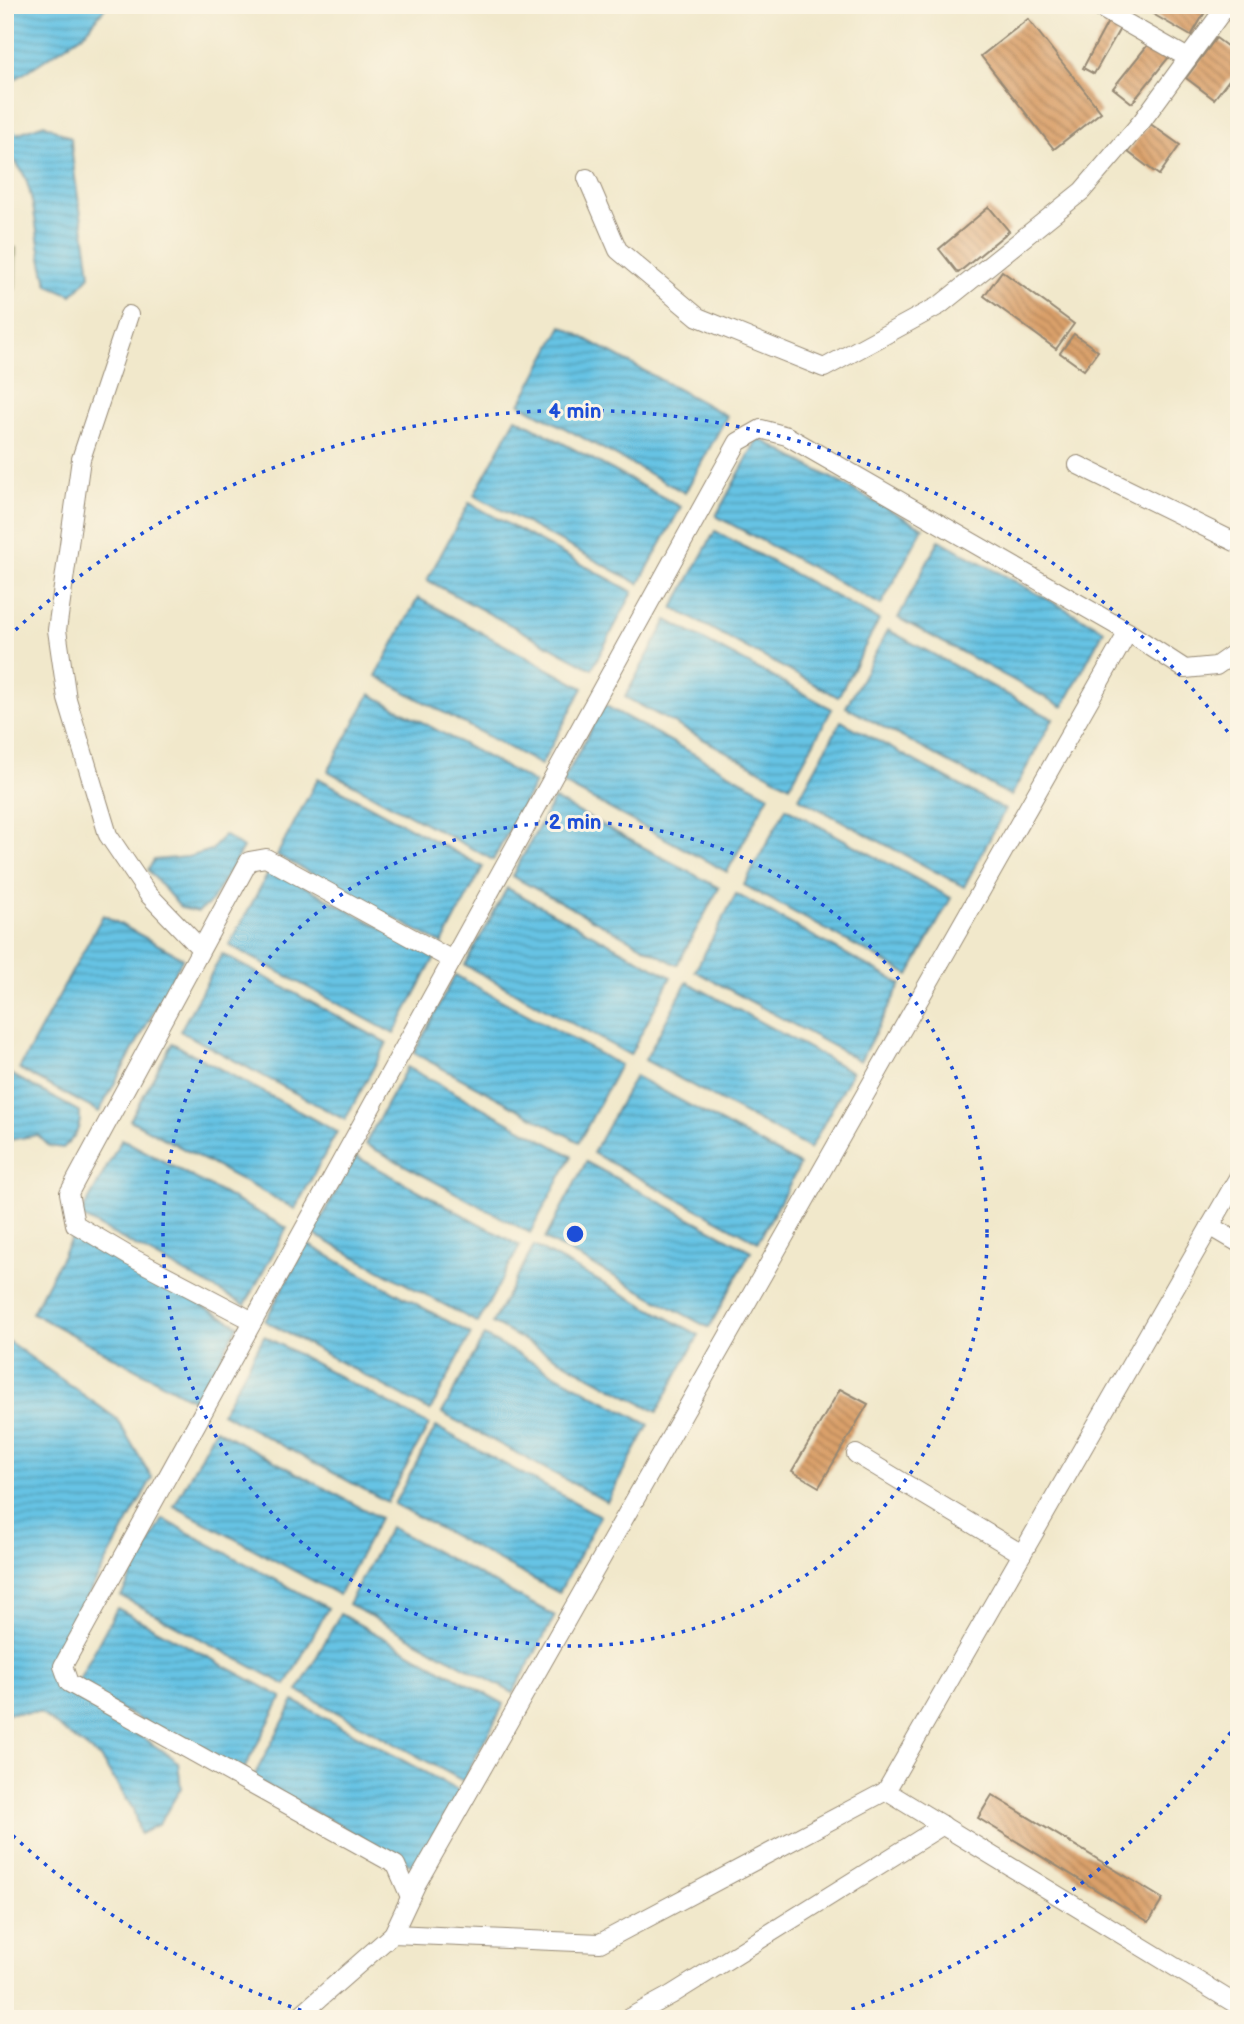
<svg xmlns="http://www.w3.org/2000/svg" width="1244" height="2024" font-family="'Balsamiq Sans',sans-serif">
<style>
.forest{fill:url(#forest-firs);stroke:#62673a;stroke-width:2}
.water{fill:url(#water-rules);stroke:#507681;stroke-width:2}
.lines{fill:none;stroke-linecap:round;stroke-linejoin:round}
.stream{stroke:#66c3e4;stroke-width:5}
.building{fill:url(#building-back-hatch)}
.minor-casing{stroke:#968974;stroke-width:20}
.minor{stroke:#fff;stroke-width:18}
.ring{fill:none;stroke:#1d4ed8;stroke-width:3.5;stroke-dasharray:3.5 7}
.centre{fill:#1d4ed8;stroke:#fcf5e5;stroke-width:3.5}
.ring-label{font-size:21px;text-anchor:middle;font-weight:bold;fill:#1d4ed8;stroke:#fcf5e5;stroke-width:6;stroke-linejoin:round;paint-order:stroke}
</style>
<defs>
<pattern id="forest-firs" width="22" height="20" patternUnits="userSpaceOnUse" patternTransform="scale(1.75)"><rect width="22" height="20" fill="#8aa456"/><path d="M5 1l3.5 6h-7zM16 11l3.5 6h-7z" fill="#728647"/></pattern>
<pattern id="water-rules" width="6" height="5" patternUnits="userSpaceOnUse" patternTransform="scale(1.75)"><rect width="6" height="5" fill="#66c3e4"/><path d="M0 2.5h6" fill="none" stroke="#559fb8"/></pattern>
<pattern id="building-back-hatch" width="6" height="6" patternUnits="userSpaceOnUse" patternTransform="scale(1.75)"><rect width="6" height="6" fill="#daa06a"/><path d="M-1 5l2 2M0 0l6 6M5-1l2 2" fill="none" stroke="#b28357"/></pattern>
</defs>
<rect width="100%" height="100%" fill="#fcf5e5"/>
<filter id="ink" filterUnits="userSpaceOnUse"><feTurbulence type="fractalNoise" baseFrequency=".0143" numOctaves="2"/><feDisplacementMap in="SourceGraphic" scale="14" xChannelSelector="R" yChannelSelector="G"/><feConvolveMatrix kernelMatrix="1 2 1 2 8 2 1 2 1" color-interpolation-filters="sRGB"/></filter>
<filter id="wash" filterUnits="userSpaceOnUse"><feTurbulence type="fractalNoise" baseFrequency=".00686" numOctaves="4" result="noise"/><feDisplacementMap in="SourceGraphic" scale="28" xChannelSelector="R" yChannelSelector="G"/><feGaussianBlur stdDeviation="1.57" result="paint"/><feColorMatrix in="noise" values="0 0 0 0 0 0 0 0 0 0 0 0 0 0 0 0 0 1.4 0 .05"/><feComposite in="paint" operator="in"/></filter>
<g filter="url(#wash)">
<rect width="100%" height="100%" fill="#f1e8cb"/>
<polygon class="forest" points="5,247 16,248 15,289 5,290"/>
<g class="water">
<polygon points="5,5 107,5 85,33 5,86"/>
<path d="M44 124 71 138C73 185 86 230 90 276L72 295 48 285C36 250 38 211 25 177 19 163 5 154 5 138Z"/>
<polygon points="562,326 727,416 685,493 520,404"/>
<polygon points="516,418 681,507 639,584 474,495"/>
<polygon points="758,438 923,528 881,605 716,516"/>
<polygon points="469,503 633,592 592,669 427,580"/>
<polygon points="715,531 879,620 838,697 673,608"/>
<polygon points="939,540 1104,630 1063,707 898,618"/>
<polygon points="418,598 583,688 541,765 376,676"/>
<polygon points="667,620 832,709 790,786 625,697"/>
<polygon points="888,630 1053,719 1011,796 846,707"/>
<polygon points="370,694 535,783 493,860 328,771"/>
<polygon points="604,705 769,795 727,872 562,783"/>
<polygon points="841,721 1005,810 964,887 799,798"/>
<polygon points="318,778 483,867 442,944 277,855"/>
<polygon points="554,799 719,888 677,965 512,876"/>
<polygon points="786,808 951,898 909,975 744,885"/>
<polygon points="224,835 243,848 210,903 198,912 181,908 148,870 154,860 188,857 212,850"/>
<polygon points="271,868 435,957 394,1034 229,945"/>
<polygon points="507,888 671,977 630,1055 465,965"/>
<polygon points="736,894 901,984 860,1061 695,971"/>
<polygon points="103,915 183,958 99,1112 19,1069"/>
<polygon points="222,954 387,1043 345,1120 180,1031"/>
<polygon points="455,975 620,1065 579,1142 414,1053"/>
<polygon points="687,982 852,1072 810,1149 645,1060"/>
<polygon points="172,1043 337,1132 295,1209 130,1120"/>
<polygon points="407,1067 572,1156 530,1233 365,1144"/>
<path d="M5 1071 80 1112C81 1129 75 1137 63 1148L49 1146 38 1135 9 1140 5 1144Z"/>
<polygon points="635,1076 800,1165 758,1242 593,1153"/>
<polygon points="122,1139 287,1228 245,1305 80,1216"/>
<polygon points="355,1156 520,1246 478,1323 313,1234"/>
<polygon points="586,1162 751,1251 709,1328 545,1239"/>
<polygon points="73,1235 238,1325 197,1402 32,1313"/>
<polygon points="307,1244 471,1334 430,1411 265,1321"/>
<polygon points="534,1246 699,1335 657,1412 492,1323"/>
<polygon points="264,1336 429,1425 387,1502 222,1413"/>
<polygon points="484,1336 649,1425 607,1502 442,1413"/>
<polygon points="5,1339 117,1419 152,1478 49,1667 53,1683 148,1741 178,1762 181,1788 159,1824 140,1834 133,1809 100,1758 40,1713 5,1713"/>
<polygon points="436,1427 600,1516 559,1593 394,1504"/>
<polygon points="215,1429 380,1518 339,1595 174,1506"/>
<polygon points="163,1519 328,1608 286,1685 121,1596"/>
<polygon points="390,1527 555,1616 513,1693 348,1604"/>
<polygon points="117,1608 282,1697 241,1775 76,1685"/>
<polygon points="340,1614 504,1704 463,1781 298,1691"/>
<polygon points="294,1701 459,1791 417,1868 253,1778"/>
</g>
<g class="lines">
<polyline class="stream" points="5,115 14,135"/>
</g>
<g id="blocks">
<g class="building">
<polygon points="1150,5 1205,5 1208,7 1191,36 1146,10"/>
<polygon points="1239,5 1239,27 1228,19"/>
<polygon points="1110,18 1122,25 1094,74 1083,68"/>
<polygon points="1028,19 1101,112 1054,149 981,56"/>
<polygon points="1216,38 1239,55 1239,67 1214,99 1186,78"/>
<polygon points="1150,42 1169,57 1132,103 1113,88"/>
<polygon points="1149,123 1180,145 1159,175 1128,152"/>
<polygon points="989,207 1009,231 958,273 939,249"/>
<polygon points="1002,271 1074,324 1056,349 984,296"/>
<polygon points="1074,334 1098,351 1084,370 1060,353"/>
<polygon points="840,1389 868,1404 819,1487 792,1471"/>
<polygon points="992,1795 1163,1899 1149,1922 978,1818"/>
</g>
</g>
</g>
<g filter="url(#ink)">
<use href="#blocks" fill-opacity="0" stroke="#968974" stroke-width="2"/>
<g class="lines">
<defs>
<g id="minor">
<polyline points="1095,5 1188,58"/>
<polyline points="587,178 618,250 698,317 824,368 940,305 1082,191 1142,121 1227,5"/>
<polyline points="129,315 81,459 57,630 67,699 108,835 148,894 200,948"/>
<polyline points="1078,465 1239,544"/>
<polyline points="1210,1226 1239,1243"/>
<polyline points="253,1321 129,1256 75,1224 69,1193 249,861 266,858 452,960"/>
<polyline points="856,1454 1022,1554"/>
<polyline points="886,1791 1239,1176"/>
<polyline points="410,1897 396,1865 69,1683 63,1666 738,442 761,429 787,436 1128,632 1185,669 1216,666 1239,650"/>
<polyline points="393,1934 417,1883 1128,632"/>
<polyline points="296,2019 393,1934 600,1943 886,1791 1239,2006"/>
<polyline points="627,2019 671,1995 943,1825"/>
</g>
</defs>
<use href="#minor" class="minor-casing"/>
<use href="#minor" class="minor"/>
</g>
</g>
<g class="ring">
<circle cx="575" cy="1234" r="412"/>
<path d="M1237 1724A823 823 0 0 1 829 2017M321 2017A823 823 0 0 1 8 1831M8 637A823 823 0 0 1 1237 744"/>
</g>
<circle cx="575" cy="1234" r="10" class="centre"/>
<g class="ring-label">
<text x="575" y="418">4 min</text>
<text x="575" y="829">2 min</text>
</g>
<rect width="1244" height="2024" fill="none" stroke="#fcf5e5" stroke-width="28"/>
</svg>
